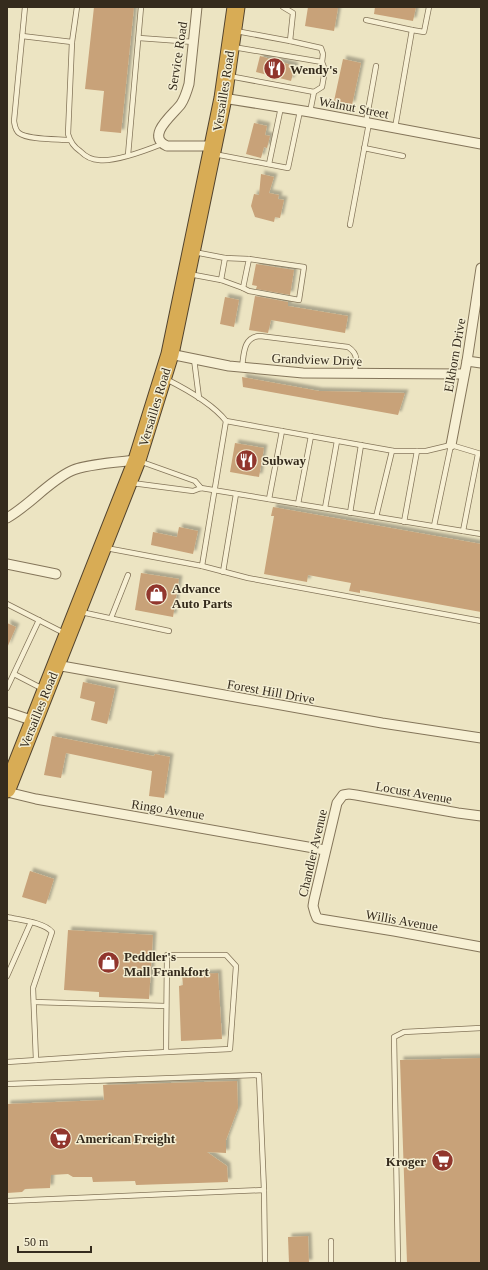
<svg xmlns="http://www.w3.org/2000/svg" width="488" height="1270" font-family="'Times New Roman',serif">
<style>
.building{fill:#c8a279;filter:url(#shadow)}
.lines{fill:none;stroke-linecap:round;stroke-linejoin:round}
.lane-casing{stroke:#84755a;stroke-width:6}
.street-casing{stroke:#84755a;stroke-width:11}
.highway-casing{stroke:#52432e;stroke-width:19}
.lane{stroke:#f7f0d4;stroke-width:4.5}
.street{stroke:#f7f0d4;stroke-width:9}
.highway{stroke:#d8ac55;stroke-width:17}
.labels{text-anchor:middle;stroke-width:3;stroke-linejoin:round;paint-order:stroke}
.street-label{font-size:13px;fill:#352b1d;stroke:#f3edd1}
.poi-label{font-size:13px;font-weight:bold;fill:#352b1d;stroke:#f3edd1;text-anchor:start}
</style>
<defs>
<filter id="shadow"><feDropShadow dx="3.5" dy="-3.5" stdDeviation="1" flood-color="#0004"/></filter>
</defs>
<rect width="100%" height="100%" fill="#ece4c2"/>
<g class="building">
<polygon points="94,7 134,7 121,133 100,131 104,91 85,89"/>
<polygon points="308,7 338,8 334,31 305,26"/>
<polygon points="375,7 416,7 413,21 374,14"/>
<polygon points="260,56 295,66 291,81 256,72"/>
<polygon points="343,59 361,63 352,105 334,101"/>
<polygon points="254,123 267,126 265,135 270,136 267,148 264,147 261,158 246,154"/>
<polygon points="261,174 274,177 269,193 279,195 278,199 284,200 280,218 275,217 274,222 255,217 251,206 254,194 259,195"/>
<polygon points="256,264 294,270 290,295 256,289 257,286 252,285"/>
<polygon points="255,296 288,302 288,306 348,316 345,333 271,320 268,333 249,330"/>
<polygon points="225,297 239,300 234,327 220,324"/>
<polygon points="242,377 319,391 405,393 398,415 243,387"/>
<polygon points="235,443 264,448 259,477 230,472"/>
<polygon points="273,507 481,544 481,612 360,590 360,593 349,591 351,583 308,575 307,582 264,574 274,516 271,516"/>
<polygon points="179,527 198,531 193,554 151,545 153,532 177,537"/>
<polygon points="141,573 179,579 173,617 135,610"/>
<polygon points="7,623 16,627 7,648"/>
<polygon points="83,682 115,689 107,724 91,720 95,702 80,698"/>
<polygon points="52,736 154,756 155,754 170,757 164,798 149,796 152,771 66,753 61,778 44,775"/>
<polygon points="30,871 54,879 46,904 22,897"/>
<polygon points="68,930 153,935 149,999 99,997 99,992 64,990"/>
<polygon points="218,973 222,1039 181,1041 179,986 183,985 182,975"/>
<polygon points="481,1058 481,1262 407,1263 400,1060"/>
<polygon points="237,1081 238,1108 226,1140 226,1153 207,1152 227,1166 228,1182 136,1185 135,1181 93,1182 92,1177 73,1177 68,1174 51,1175 50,1188 25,1189 22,1192 7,1193 7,1104 104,1100 103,1085"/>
<polygon points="308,1236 309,1263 289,1263 288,1237"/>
</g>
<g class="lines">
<defs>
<g id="lane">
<path d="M25 7 14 121C15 126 15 130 19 133 28 140 57 139 69 140"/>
<path d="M77 7 72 42 68 134C70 141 74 147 80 151 85 156 92 160 99 160 115 162 147 150 162 144"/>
<polyline points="366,20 412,30"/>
<polyline points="236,31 290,41 293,13 283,7"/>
<polyline points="22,36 72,42"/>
<polyline points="139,38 194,42"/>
<polyline points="290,41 321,48 323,54 322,62 325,70 322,87 314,92 310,112"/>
<polyline points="233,47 322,62"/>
<polyline points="229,76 314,92"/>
<polyline points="366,122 376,66"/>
<polyline points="395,128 412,30 424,32 429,7"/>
<polyline points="364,148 403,156"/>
<polyline points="214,154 288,168 300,111"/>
<polyline points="128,155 141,7"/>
<polyline points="269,164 281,107"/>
<polyline points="350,225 369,123"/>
<polyline points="189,274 221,280 225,258 194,252"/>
<polyline points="221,280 243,288 249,259 225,258"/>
<polyline points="243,288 249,291 299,300 304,267 249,259"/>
<polyline points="194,359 199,398"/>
<path d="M242 367C244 354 243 337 260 336L348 347C359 354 357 363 354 373"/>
<polyline points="226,421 394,451 426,451 451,445 481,454"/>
<polyline points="139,461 195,481 201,488"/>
<polyline points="132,483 193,491 201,488 481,534"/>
<polyline points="269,499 282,431"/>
<polyline points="298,504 311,436"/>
<polyline points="325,508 337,441"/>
<polyline points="350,513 361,445"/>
<polyline points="376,517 392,451"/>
<polyline points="404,522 417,451"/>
<polyline points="434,526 451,445"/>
<polyline points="463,531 478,454"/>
<path d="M106 548 202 566 226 421C212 403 186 389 166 379"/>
<polyline points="202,566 248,578 481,621"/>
<polyline points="223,572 236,494"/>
<polyline points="7,604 64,633"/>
<polyline points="81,612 169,631"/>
<polyline points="111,618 128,575"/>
<polyline points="14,674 43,689"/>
<polyline points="7,688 39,620"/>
<path d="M7 917C19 920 44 922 52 932L33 988 36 1060"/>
<polyline points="7,976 31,922"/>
<polyline points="34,1002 166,1006"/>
<polyline points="7,1062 127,1054 230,1049 236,966 226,955 167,955 166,1052"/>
<polyline points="7,1084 259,1075 264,1190"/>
<polyline points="7,1201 264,1190 265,1263"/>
<polyline points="331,1241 331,1263"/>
<polyline points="398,1263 394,1037 404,1032 481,1028"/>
</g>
<g id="street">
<path d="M197 7 189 84C187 91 185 98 181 104 175 113 144 136 167 146H214"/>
<polyline points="223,98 310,112 481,144"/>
<polyline points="170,354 229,366 303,373 464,374"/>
<polyline points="467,361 481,363"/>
<polyline points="451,445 467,361 481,268"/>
<path d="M7 518C30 505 48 482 71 471 85 464 120 462 137 460"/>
<polyline points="7,564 56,574"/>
<polyline points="56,665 382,723 481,738"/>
<polyline points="7,712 34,721"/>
<polyline points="7,792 36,799 325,850"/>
<polyline points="481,816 458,813 356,795 349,794 343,795 337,803 314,900 313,906 315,913 317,918 320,919 394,931 481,947"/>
</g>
<polyline id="highway" points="7,789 137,460 170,354 223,98 236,7"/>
</defs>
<use href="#lane" class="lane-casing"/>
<use href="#street" class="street-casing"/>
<use href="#highway" class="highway-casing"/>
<use href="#lane" class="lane"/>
<use href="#street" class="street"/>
<use href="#highway" class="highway"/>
</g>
<defs>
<symbol id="restaurant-disc" viewBox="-11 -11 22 22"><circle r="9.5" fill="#91362d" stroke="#f3edd1"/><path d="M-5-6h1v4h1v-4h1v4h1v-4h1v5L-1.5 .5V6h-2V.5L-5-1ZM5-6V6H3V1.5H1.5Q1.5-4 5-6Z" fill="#fff"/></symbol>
<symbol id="shop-disc" viewBox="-11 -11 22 22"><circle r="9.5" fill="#91362d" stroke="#f3edd1"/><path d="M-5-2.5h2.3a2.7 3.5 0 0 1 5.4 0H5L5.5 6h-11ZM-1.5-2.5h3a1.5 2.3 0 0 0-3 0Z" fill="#fff"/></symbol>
<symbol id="supermarket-disc" viewBox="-11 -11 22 22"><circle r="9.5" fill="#91362d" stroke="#f3edd1"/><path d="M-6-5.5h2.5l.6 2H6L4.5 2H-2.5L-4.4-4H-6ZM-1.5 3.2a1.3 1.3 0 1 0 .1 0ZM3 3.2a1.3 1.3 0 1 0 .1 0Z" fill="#fff"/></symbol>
</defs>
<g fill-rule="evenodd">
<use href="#restaurant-disc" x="262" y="56" width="25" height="25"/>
<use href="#restaurant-disc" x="234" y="448" width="25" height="25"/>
<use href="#shop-disc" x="144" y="582" width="25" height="25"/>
<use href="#shop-disc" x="96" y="950" width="25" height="25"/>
<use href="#supermarket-disc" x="48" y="1126" width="25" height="25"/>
<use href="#supermarket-disc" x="430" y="1148" width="25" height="25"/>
</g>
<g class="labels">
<g class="street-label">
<text transform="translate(177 56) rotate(-81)" y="5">Service Road</text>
<text transform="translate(223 91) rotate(-81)" y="5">Versailles Road</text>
<text transform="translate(354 107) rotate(11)" y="5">Walnut Street</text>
<text transform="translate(454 355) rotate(-80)" y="5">Elkhorn Drive</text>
<text transform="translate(317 359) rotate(2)" y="5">Grandview Drive</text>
<text transform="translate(154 407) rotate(-73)" y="5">Versailles Road</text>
<text transform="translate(271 691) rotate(10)" y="5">Forest Hill Drive</text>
<text transform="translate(38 710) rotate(-68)" y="5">Versailles Road</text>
<text transform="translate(414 792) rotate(10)" y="5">Locust Avenue</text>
<text transform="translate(168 809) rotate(9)" y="5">Ringo Avenue</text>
<text transform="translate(312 853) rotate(-77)" y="5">Chandler Avenue</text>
<text transform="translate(402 920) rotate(10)" y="5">Willis Avenue</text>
</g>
<g class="poi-label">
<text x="290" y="74">Wendy's</text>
<text x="262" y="465">Subway</text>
<text x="172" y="593">Advance<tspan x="172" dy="15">Auto Parts</tspan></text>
<text x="124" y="961">Peddler's<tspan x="124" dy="15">Mall Frankfort</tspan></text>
<text x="76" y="1143">American Freight</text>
<text x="426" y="1166" text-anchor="end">Kroger</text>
</g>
</g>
<rect width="488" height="1270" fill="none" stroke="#352b1d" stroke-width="16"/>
<path d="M18 1246v6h73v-6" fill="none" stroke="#352b1d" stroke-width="2"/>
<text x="24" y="1246" font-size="12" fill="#352b1d" stroke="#f3edd1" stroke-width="3" paint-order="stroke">50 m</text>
</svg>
